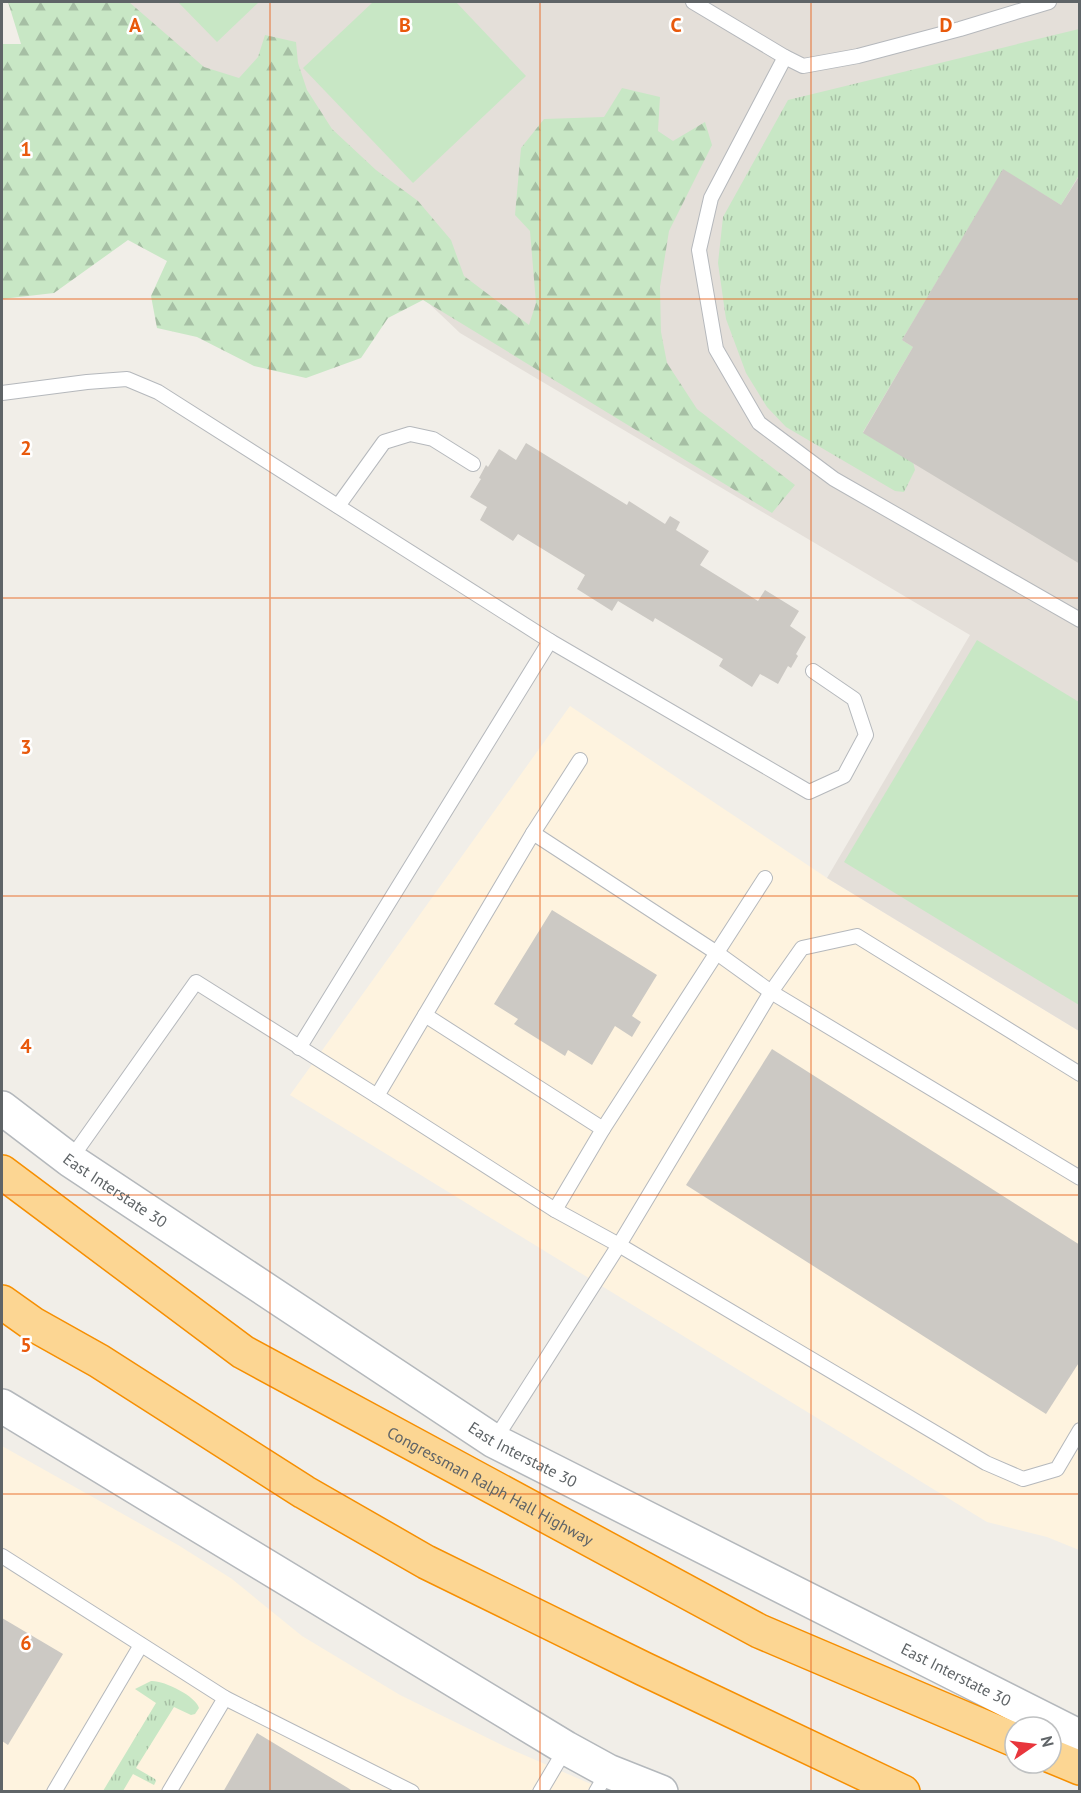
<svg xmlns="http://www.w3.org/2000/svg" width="1081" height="1793" font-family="'PT Sans',sans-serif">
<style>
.commercial{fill:#fef3df}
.education{fill:#e4dfd9}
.grass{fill:url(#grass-tufts)}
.forest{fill:url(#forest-firs)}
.park{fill:#c8e7c5}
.building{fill:#ccc9c4}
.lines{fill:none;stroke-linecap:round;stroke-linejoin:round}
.service-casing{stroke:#b5b8bc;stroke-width:16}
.secondary-casing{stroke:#b4b8bc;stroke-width:36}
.motorway-casing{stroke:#f68f02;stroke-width:36}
.service{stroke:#fff;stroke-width:14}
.secondary{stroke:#fff;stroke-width:33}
.motorway{stroke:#fcd693;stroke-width:33}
.grid{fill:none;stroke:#e8590c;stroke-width:1.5;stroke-opacity:0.55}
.labels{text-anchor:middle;stroke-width:5;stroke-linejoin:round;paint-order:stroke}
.street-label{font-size:16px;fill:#5f6467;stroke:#fff}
.grid-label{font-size:20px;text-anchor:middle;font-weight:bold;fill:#e8590c;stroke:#fff;stroke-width:5;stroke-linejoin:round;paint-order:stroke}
</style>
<defs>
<pattern id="grass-tufts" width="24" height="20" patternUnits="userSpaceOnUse" patternTransform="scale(1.5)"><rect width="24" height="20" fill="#c8e7c5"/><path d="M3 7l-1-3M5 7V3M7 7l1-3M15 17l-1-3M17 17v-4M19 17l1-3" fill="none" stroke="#a6bfa4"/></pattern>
<pattern id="forest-firs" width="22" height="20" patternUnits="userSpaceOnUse" patternTransform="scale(1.5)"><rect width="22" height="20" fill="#c8e7c5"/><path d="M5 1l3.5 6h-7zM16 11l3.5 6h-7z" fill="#a6bfa4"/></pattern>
</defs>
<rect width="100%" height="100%" fill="#f1eee8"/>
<g class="commercial">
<polygon points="570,706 827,878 1079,1031 1079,1550 1047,1537 987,1522 290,1095"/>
<polygon points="2,1446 178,1545 232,1579 302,1636 400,1695 508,1748 607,1791 2,1791"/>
</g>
<polygon class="education" points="112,2 1079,2 1079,1031 827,878 970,635 460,333"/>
<g class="grass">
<polygon points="1079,29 1079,175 1061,205 1003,170 902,340 913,347 863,432 913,462 915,470 904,492 895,491 786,427 767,407 746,373 726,319 718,263 723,217 788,100"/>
<path d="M151 1681C163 1680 196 1696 199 1708L195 1714 191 1715 174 1707 136 1768 155 1779 156 1781 154 1785 133 1774 123 1791H103L156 1703 135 1689Z"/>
</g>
<polygon class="forest" points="8,2 129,2 204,67 239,78 258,57 265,35 296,42 298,63 307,90 332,129 376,170 418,201 451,240 464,276 529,325 536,303 530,231 515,215 521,148 544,119 604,117 622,88 660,97 658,131 673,141 705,122 712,145 669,231 660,287 661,332 667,363 697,409 795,485 772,513 423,300 388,318 361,358 306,378 254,366 197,337 157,328 151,296 167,261 128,240 54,293 2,299 2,44 21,44"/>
<g class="park">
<polygon points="178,2 259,2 217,42"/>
<polygon points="373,2 456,2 526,76 413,183 303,68"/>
<polygon points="977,640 1079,702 1079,1005 844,862"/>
</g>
<g class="building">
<polygon points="1003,169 1061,205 1080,175 1080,564 863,433 913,347 902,340"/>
<polygon points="526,443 627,505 629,501 665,524 670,516 680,522 676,530 709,551 700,565 758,601 765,590 799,611 790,626 806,637 796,654 798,656 791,668 788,666 778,684 760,674 752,687 719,666 723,659 655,618 653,622 618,601 612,611 577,589 585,575 518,534 513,541 480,520 487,507 470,497 481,479 479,478 486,465 488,467 499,449 516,460"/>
<polygon points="552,910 657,975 632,1016 641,1022 632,1037 615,1026 592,1065 568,1050 565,1056 514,1024 518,1019 494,1004"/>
<polygon points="772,1049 1080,1245 1080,1361 1046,1414 686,1185"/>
<polygon points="2,1618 63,1654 8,1745 2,1741"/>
<polygon points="257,1733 348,1788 354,1792 223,1792"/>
</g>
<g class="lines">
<defs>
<g id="service">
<polyline points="693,2 785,57"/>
<polyline points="1049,2 960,29 858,56 803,66 785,57 711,198 699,250 716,349 759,423 834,479 1080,620"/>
<polyline points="2,393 87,382 127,379 158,392 550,641"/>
<polyline points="338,506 384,442 410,434 433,439 473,464"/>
<polyline points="533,833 580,760"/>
<polyline points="425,1015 377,1096 555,1210"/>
<polyline points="299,1048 550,641 809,792 844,776 866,735 854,699 813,671"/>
<polyline points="603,1129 765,878"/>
<polyline points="70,1160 196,982 377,1096"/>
<polyline points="1080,1178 771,992 717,953 533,833 425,1015 603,1129 555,1210 619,1245 986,1463 1023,1479 1057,1469 1080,1430"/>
<polyline points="494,1441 619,1245 771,992 802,948 857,936 1080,1074"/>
<polyline points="2,1556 225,1698 412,1792"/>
<polyline points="54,1792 141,1645"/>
<polyline points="169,1792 225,1698"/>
<polyline points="540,1792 566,1748"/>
<polyline points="596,1792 608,1771"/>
</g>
<g id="secondary">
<path id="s1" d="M2 1108 70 1160 494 1441 1080 1737"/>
<polyline points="2,1406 566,1748 608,1771 661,1792"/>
</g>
<g id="motorway">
<path id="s2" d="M2 1172 243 1352 759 1631 1015 1740"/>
<polyline points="2,1302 33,1324 99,1361 304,1492 426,1562 644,1669 903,1792"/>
<polyline points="1051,1756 1080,1768"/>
</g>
</defs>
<use href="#service" class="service-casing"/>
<use href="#secondary" class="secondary-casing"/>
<use href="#motorway" class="motorway-casing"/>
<use href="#service" class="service"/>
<use href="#secondary" class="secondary"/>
<use href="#motorway" class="motorway"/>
</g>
<path class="grid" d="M270 2V1792M540 2V1792M811 2V1792M2 299H1080M2 598H1080M2 896H1080M2 1195H1080M2 1494H1080"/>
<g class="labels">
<g class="street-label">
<text dy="6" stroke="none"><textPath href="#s1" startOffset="140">East Interstate 30</textPath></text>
<text dy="6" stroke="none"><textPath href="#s1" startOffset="626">East Interstate 30</textPath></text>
<text dy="6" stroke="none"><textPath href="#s2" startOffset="582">Congressman Ralph Hall Highway</textPath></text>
<text dy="6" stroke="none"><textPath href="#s1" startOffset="1112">East Interstate 30</textPath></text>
</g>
</g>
<g class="grid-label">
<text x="135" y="32">A</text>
<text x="405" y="32">B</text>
<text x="676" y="32">C</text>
<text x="946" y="32">D</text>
<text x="26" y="156">1</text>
<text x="26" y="455">2</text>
<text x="26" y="754">3</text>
<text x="26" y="1053">4</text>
<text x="26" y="1352">5</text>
<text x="26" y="1650">6</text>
</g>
<rect width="1081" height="1793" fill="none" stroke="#5f6467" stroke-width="6"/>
<g transform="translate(1033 1745) rotate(76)"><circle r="28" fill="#ffffff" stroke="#bfc1c2" stroke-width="1.5"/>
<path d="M0-4.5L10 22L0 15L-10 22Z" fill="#e8363c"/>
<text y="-9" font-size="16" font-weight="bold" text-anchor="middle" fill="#5f6467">N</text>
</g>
</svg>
